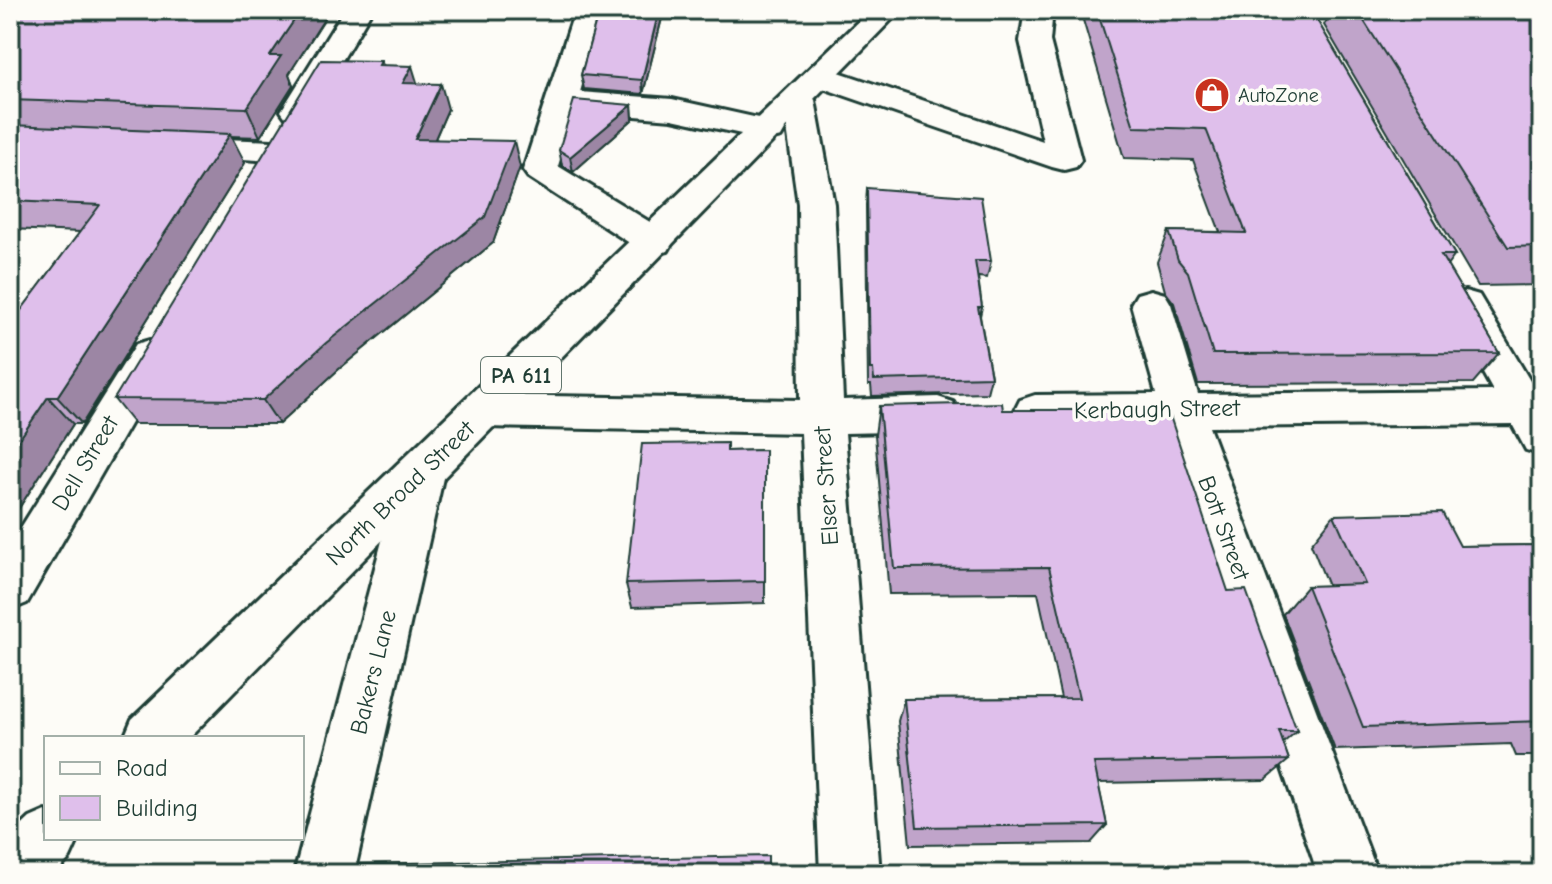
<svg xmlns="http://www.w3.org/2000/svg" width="1552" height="884" font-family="'Comic Neue',sans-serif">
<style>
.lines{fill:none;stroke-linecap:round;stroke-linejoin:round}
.minor-casing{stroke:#1f3d34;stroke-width:6}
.major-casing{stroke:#1f3d34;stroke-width:6}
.minor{fill:#fdfcf7;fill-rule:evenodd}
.major{fill:#fdfcf7;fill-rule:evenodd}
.wall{fill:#c0a4ca;stroke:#1f3d34;stroke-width:2}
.shaded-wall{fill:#9c86a4;stroke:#1f3d34;stroke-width:2}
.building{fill:#dfbfeb;stroke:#1f3d34;stroke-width:2}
.labels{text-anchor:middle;stroke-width:7;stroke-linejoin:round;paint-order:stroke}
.far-poi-label{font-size:20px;fill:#1f3d34;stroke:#fdfcf7;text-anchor:start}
.shield{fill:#fdfcf7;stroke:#62766e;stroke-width:2}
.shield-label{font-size:22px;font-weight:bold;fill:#1f3d34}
.street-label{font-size:24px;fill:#1f3d34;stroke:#fdfcf7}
</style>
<rect width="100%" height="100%" fill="#fdfcf7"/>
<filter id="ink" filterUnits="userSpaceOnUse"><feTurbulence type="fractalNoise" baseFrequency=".0125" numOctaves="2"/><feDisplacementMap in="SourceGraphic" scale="16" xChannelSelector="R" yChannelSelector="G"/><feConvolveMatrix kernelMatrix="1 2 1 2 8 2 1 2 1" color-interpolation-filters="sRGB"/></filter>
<g filter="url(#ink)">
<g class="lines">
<defs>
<g id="minor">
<polygon points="344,10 372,10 308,118 297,121 286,118 281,111"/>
<polygon points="575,10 603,10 580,92 672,99 781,123 785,130 781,137 769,140 672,119 574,111 558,166 668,233 673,242 668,251 655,254 642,251 528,177 523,170"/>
<polygon points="1025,10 1053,10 1050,41 1081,160 1076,167 1064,170 1052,167 811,84 806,77 811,70 833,70 1043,141 1020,41"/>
<polygon points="799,90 810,93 815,100 834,204 843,400 938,397 953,402 960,414 953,426 938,431 845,433 880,874 820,874 801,433 485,427 470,423 464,411 470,399 485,395 800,400 798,204 783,100 788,93"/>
<polygon points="180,137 272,141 284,144 289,151 284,158 272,161 168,154 163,147 168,140"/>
<polygon points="1151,290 1165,294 1171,304 1198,394 1493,391 1445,305 1451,295 1465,291 1479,295 1536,391 1542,391 1542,455 1526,450 1512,424 1209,427 1378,874 1318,874 1166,427 1035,429 1020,424 1014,412 1020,400 1035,395 1156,394 1131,304 1137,294"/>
<polygon points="150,340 164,344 170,355 27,603 10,610 10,545 136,344"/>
<polygon points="423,451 439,456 445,469 354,874 294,874 401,469 407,456"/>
</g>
<g id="major">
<polygon points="870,10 901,10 189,738 124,738 132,719"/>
<polygon points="46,811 46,838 79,838 70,858 55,874 10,874 10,837 30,818"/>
</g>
</defs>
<use href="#minor" class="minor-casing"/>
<use href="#major" class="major-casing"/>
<use href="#minor" class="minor"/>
<use href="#major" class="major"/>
</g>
<g class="wall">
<polygon points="10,10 324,10 326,16 289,74 293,85 260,137 231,136 245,163 82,424 73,424 10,522 10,325 80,232 10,229"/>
<polygon points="599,10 664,10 643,94 584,89 581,75"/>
<polygon points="1086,10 1311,10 1455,255 1447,266 1499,353 1473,383 1198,384 1174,303 1165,291 1157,262 1169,231 1220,232 1193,160 1124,158 1083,20"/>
<polygon points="1322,10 1542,10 1542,285 1478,286 1324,25 1327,20"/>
<polygon points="381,61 383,65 417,83 448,109 435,139 520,167 493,243 339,369 279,424 134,424 114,399"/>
<polygon points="632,105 633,119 573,172 562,165 559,150"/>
<polygon points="867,188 991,261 987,278 978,277 982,307 980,316 991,377 987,393 872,396 871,385 868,385 866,205"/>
<polygon points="879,406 1003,410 1228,591 1297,731 1283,743 1289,760 1265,780 1098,783 1107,825 1091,843 910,845 898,721 904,699 1061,698 1038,593 889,594 875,435"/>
<polygon points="765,450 765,603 632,607 626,584 728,451"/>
<polygon points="1334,515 1460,546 1542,545 1542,756 1516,756 1511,744 1335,750 1283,614 1307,586 1328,586 1311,544"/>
</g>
<g class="shaded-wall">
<polygon points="301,10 324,10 326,16 289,74 293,85 260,137 247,108 270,56"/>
<polygon points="659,10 664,10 643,94 642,80"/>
<polygon points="412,66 420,92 403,83"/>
<polygon points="441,84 448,109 424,164 415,139"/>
<polygon points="632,105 633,119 573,172 570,157"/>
<polygon points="230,134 245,163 82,424 57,397"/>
<polygon points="514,141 520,167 493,243 339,369 279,424 263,400"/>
<polygon points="48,397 73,424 10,522 10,453"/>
</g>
<g class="building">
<polygon points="10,10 301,10 270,56 281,56 247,108 10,100"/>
<polygon points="599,10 659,10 642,80 581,75"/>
<polygon points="1097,10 1311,10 1455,255 1441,255 1499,353 1213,354 1188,272 1178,260 1169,231 1246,233 1206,129 1134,127"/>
<polygon points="1357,10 1542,10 1542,246 1508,247"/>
<polygon points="321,60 381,61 379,65 412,66 403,83 441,84 415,139 514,141 485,217 326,343 263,400 114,399"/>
<polygon points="574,100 632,105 570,157 559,150"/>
<polygon points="10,125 230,134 57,397 48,397 10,453 10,325 100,205 10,201"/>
<polygon points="867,188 981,197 991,261 975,261 982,307 978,307 991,377 874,380 873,369 870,369"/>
<polygon points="1002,403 1003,410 1168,410 1228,591 1246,590 1297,731 1279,731 1289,760 1094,763 1107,825 917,827 904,699 1079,698 1049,567 894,568 879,406"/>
<polygon points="727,443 727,451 765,450 765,581 626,584 642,444"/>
<polygon points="1442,512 1460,546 1542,545 1542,721 1363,727 1307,586 1365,584 1334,515"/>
<polygon points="768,856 768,874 357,874 359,864"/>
</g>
</g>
<defs>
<symbol id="shop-disc" viewBox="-11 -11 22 22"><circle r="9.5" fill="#c8321e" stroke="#fdfcf7"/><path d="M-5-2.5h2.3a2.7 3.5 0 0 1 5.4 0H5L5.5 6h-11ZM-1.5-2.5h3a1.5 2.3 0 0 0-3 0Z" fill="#fff"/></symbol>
</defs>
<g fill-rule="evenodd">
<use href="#shop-disc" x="1192" y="75" width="40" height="40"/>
</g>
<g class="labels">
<g class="far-poi-label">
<text x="1238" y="102">AutoZone</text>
</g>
<rect class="shield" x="481" y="357" width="80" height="36" rx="6"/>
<g class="shield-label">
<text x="521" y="383">PA 611</text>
</g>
<g class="street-label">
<text transform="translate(1157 409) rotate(-1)" y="8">Kerbaugh Street</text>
<text transform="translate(85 463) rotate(-59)" y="8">Dell Street</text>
<text transform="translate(826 486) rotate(-94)" y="8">Elser Street</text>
<text transform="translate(400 493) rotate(-44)" y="8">North Broad Street</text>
<text transform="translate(1224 528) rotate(70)" y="8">Bott Street</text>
<text transform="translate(373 672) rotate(-76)" y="8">Bakers Lane</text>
</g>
</g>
<rect width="1552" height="884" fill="none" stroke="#fdfcf7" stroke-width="40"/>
<rect x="20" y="20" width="1512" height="844" fill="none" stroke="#1f3d34" stroke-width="3" filter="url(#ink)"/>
<rect x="44" y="736" width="260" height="104" fill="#fdfcf7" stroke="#a4b0a9" stroke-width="2"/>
<rect x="60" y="762" width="40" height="12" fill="#fdfcf7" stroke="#a4b0a9" stroke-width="2"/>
<text x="116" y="776" font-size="24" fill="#1f3d34">Road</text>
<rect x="60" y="796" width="40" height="24" fill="#dfbfeb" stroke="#a4b0a9" stroke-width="2"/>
<text x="116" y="816" font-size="24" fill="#1f3d34">Building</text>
</svg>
